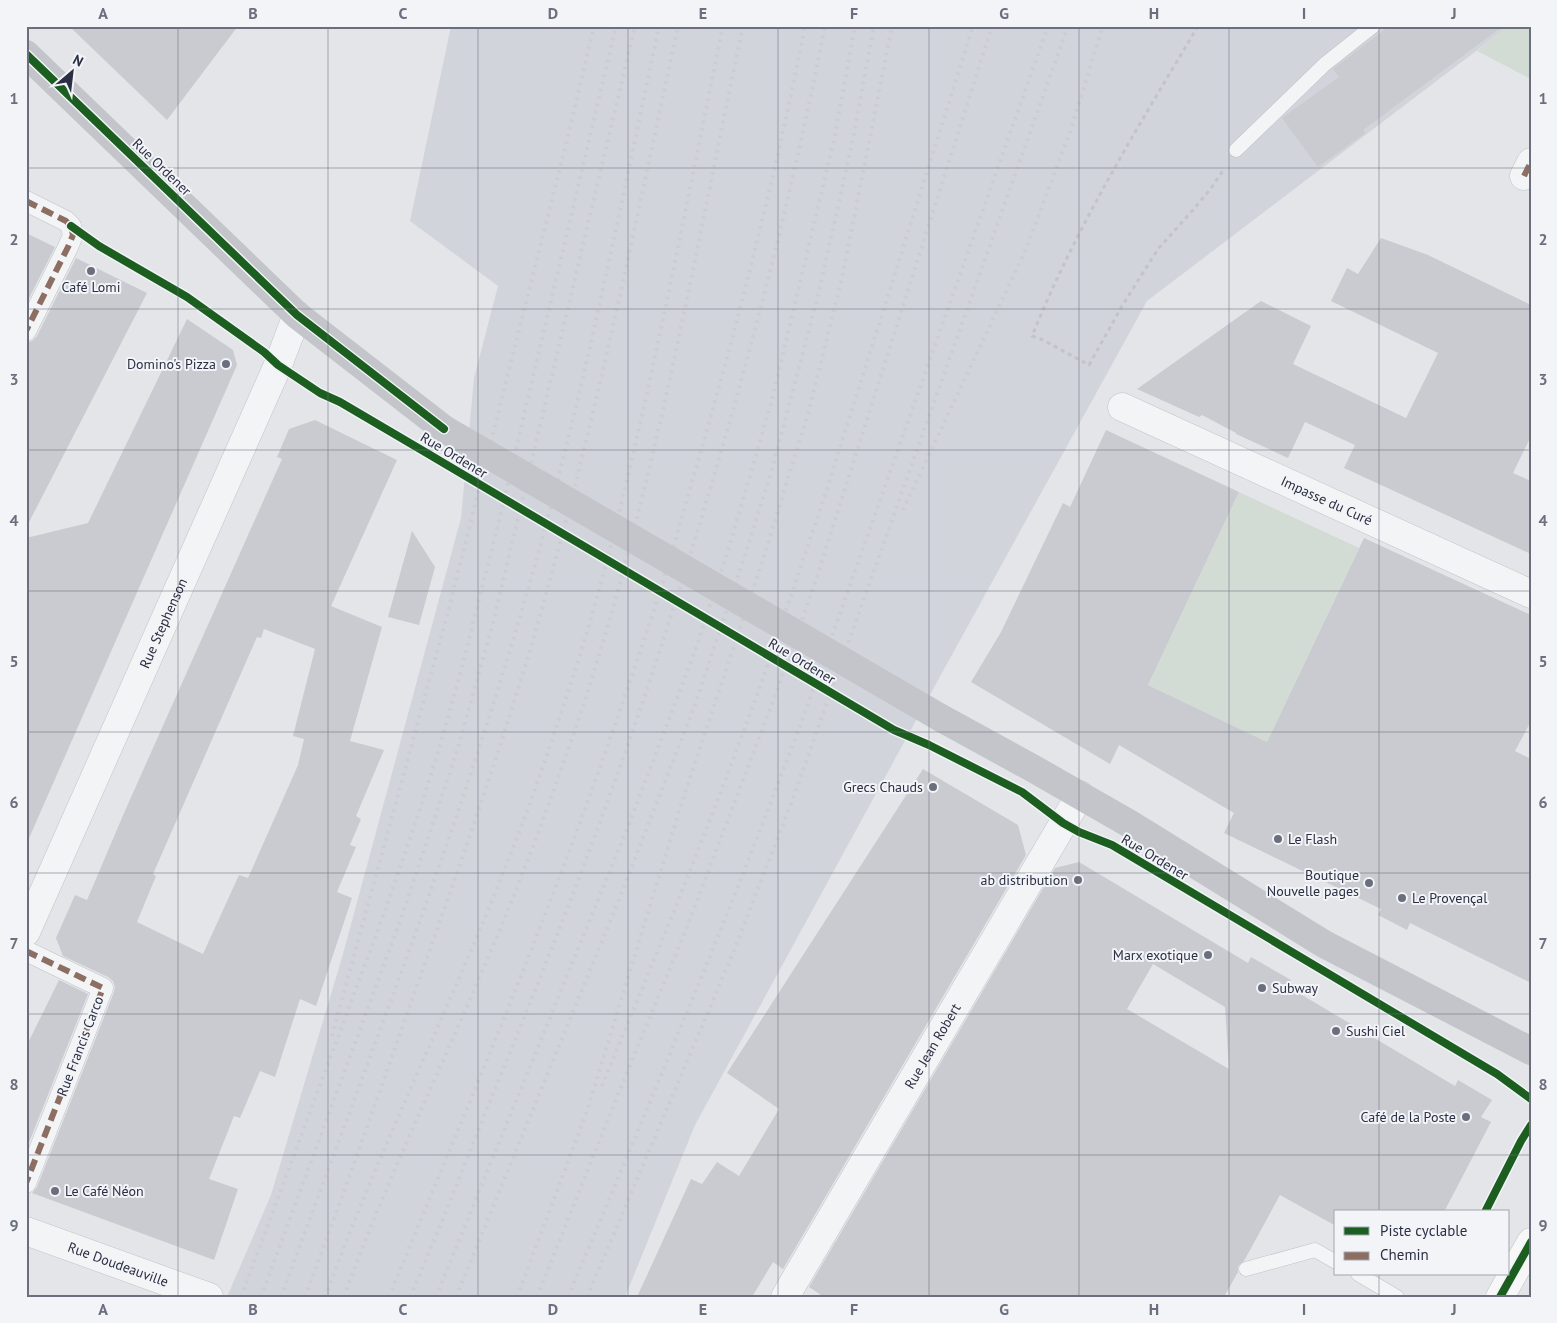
<svg xmlns="http://www.w3.org/2000/svg" width="1557" height="1323" font-family="'PT Sans',sans-serif">
<style>
.built{fill:#d2d4dc}
.green{fill:#d3dcd4}
.building{fill:#cacbd0;fill-rule:evenodd}
.lines{fill:none;stroke-linecap:round;stroke-linejoin:round}
.service-casing{stroke:#c2c3c7;stroke-width:15}
.pedestrian-casing{stroke:#c2c3c7;stroke-width:21}
.minor-casing{stroke:#c2c3c7;stroke-width:29}
.tertiary-casing{stroke:#c2c3c7;stroke-width:29}
.primary-casing{stroke:#c0c2c7;stroke-width:29}
.path{stroke:#c3c3c9;stroke-width:3;stroke-dasharray:4 4;stroke-linecap:butt}
.service{stroke:#f3f4f6;stroke-width:14}
.pedestrian{stroke:#f3f4f6;stroke-width:20}
.minor{stroke:#f3f4f6;stroke-width:28}
.tertiary{stroke:#f3f4f6;stroke-width:28}
.secondary{stroke:#c4c5ca;stroke-width:28}
.primary{stroke:#f7f7f7;stroke-width:28}
.rail{stroke:#cccdd1;stroke-width:4;stroke-dasharray:2.5 5;stroke-linecap:butt}
.secondary-bridge{stroke:#c4c5ca;stroke-width:28}
.quiet{stroke:#8d6e63;stroke-width:6;stroke-dasharray:12 6;stroke-linecap:butt}
.cycleway-casing{stroke:#f2f4f8;stroke-width:11}
.cycleway{stroke:#1b5e20;stroke-width:8}
.grid{fill:none;stroke:#6b6f7d;stroke-width:1;stroke-opacity:0.55}
.poi-dot{fill:#6b6f7d;stroke:#f2f4f8;stroke-width:2}
.labels{text-anchor:middle;stroke-width:4;stroke-linejoin:round;paint-order:stroke}
.street-label{font-size:14px;fill:#2a2f43;stroke:#f2f4f8}
.poi-label{font-size:14px;fill:#2a2f43;stroke:#f2f4f8;text-anchor:end}
.neatline{fill:none;stroke:#6b6f7d;stroke-width:2}
.grid-label{font-size:16px;text-anchor:middle;font-weight:bold;fill:#6b6f7d}
</style>
<rect width="100%" height="100%" fill="#e4e5e9"/>
<polygon class="built" points="451,26 1503,26 1505,29 1147,301 943,671 695,1125 625,1297 227,1297 271,1195 343,954 461,518 474,378 498,286 410,221"/>
<g class="green">
<polygon points="1503,26 1531,26 1531,79 1477,51 1504,29"/>
<polygon points="1239,492 1359,548 1267,742 1148,685"/>
</g>
<g class="building">
<polygon points="69,26 238,26 167,120"/>
<polygon points="1389,26 1503,26 1363,130 1365,133 1318,167 1282,118 1339,77 1333,69"/>
<polygon points="26,233 55,247 26,304"/>
<polygon points="1381,238 1428,255 1531,305 1531,436 1513,473 1531,481 1531,554 1344,468 1355,445 1305,422 1288,458 1236,434 1236,433 1202,415 1199,417 1137,389 1261,301 1311,326 1293,364 1406,418 1438,353 1331,301 1347,268 1358,274"/>
<polygon points="76,258 147,293 26,528 26,343 32,341 37,336"/>
<polygon points="187,319 233,350 237,365 26,845 26,538 88,523"/>
<path d="M315 420 397 460 331 606 382 627 350 741 384 750 356 816 361 819 350 845 356 847 337 892 352 898 316 1006 300 999 275 1077 260 1071 240 1118 234 1116 209 1179 238 1189 214 1260 32 1193 37 1187 114 992 115 987 113 981 108 977 63 956 56 938 75 895 87 900 124 813 282 459 277 457 289 429ZM264 629 315 649 293 736 304 739 298 765 248 878 239 875 203 954 137 922 156 876 153 874 257 637 261 638Z"/>
<polygon points="1106,430 1239,492 1148,685 1267,742 1364,538 1531,615 1531,721 1515,751 1531,759 1531,983 1410,923 1407,930 1378,915 1381,909 1224,833 1234,813 1119,745 1110,764 971,682 1001,632 1063,503 1070,507"/>
<polygon points="412,531 435,567 419,625 388,617"/>
<polygon points="923,769 1018,825 1026,855 783,1269 773,1262 752,1297 637,1297 691,1179 702,1184 717,1162 739,1176 779,1109 727,1073"/>
<path d="M1079 862 1248 963 1251 957 1291 980 1287 986 1455 1086 1458 1080 1492 1100 1481 1117 1491 1122 1444 1212H1336V1226L1280 1195 1244 1261 1238 1266V1272L1224 1297H824L809 1287 1055 868ZM1153 964 1225 1007 1229 1069 1127 1009Z"/>
<polygon points="59,980 88,994 26,1150 26,1047"/>
</g>
<g class="lines">
<defs>
<g id="service">
<polyline points="1236,150 1325,64 1373,26"/>
<polyline points="1246,1269 1315,1250 1336,1262"/>
<polyline points="1358,1274 1397,1297"/>
</g>
<g id="pedestrian">
<polyline points="26,201 66,221 71,226 73,235 68,247 26,331"/>
<polyline points="26,951 103,988 26,1183"/>
</g>
<g id="minor">
<polyline points="1524,176 1531,162"/>
<path id="s1" d="M1122 407 1531 594"/>
<path id="s2" d="M26 932 278 365 297 315"/>
<path id="s3" d="M785 1297 1080 795"/>
</g>
<g id="tertiary">
<path id="s4" d="M26 1231 209 1297"/>
</g>
<polyline id="primary" points="1500,1297 1531,1242"/>
</defs>
<use href="#service" class="service-casing"/>
<use href="#pedestrian" class="pedestrian-casing"/>
<use href="#minor" class="minor-casing"/>
<use href="#tertiary" class="tertiary-casing"/>
<use href="#primary" class="primary-casing"/>
<path class="path" d="M1198 26C1138 127 1076 227 1032 336L1043 340 1089 365 1122 306 1158 249 1193 210 1212 187 1224 169"/>
<use href="#service" class="service"/>
<use href="#pedestrian" class="pedestrian"/>
<use href="#minor" class="minor"/>
<use href="#tertiary" class="tertiary"/>
<g class="secondary">
<polyline points="26,54 297,315 444,429"/>
<polyline points="941,718 1034,769 1130,824 1324,944 1531,1051"/>
</g>
<use href="#primary" class="primary"/>
<g class="rail">
<polyline points="903,510 1026,249 1070,132 1103,26"/>
<polyline points="332,1036 449,608 568,136 594,26"/>
<polyline points="602,1086 672,916 717,802 760,687 827,489 973,26"/>
<polyline points="241,1297 385,911 420,809 439,749 459,678 497,529 616,26"/>
<polyline points="261,1297 403,913 457,751 493,623 635,26"/>
<path d="M281 1297C362 1076 449 856 516 630 576 432 616 228 659 26"/>
<path d="M305 1297C341 1201 375 1105 409 1008 453 885 497 762 534 636 593 435 634 230 678 26"/>
<path d="M325 1297C390 1120 478 953 540 775 561 714 582 652 599 590 649 404 684 215 723 26"/>
<path d="M344 1297C384 1185 437 1078 483 969 519 887 550 803 579 718 654 493 694 258 743 26"/>
<path d="M389 1297C444 1162 502 1028 554 891 588 803 619 715 649 625 668 568 684 509 701 451 741 311 777 169 805 26"/>
<path d="M410 1297C438 1233 463 1168 489 1104 553 948 615 791 666 631 730 433 785 231 825 26"/>
<polyline points="436,1297 629,824 695,651 730,544 772,400 834,140 855,26"/>
<polyline points="456,1297 616,907 646,830 695,705 747,549 772,469 817,300 852,144 874,26"/>
<polyline points="517,1297 587,1111 681,805 765,553 809,410 842,278 892,26"/>
<polyline points="537,1297 608,1119 687,927 775,696 815,583 992,26"/>
<path d="M568 1297C649 1105 730 913 803 718L1048 26"/>
<polyline points="587,1297 733,953 792,801 1068,26"/>
</g>
<polyline class="secondary-bridge" points="444,429 941,718"/>
<g class="quiet">
<polyline points="1524,176 1531,162"/>
<polyline points="26,201 66,221 71,226 73,235 68,247 26,331"/>
<polyline points="26,951 103,988 26,1183"/>
</g>
<defs>
<g id="cycleway">
<polyline points="26,54 297,315 444,429"/>
<polyline points="71,226 99,246 187,297 264,352 278,365 320,393 340,402 425,452 894,730 929,745 1022,792 1063,823 1079,832 1112,845 1497,1074 1531,1099"/>
<polyline points="1485,1212 1521,1141 1531,1125"/>
<polyline points="1500,1297 1531,1242"/>
</g>
</defs>
<use href="#cycleway" class="cycleway-casing"/>
<use href="#cycleway" class="cycleway"/>
</g>
<path class="grid" d="M178 26V1297M328 26V1297M478 26V1297M628 26V1297M778 26V1297M929 26V1297M1079 26V1297M1229 26V1297M1379 26V1212M26 168H1531M26 309H1531M26 450H1531M26 591H1531M26 732H1531M26 873H1531M26 1014H1531M26 1155H1531M1379 1274V1297"/>
<g class="poi-dot">
<circle cx="91" cy="271" r="5"/>
<circle cx="226" cy="364" r="5"/>
<circle cx="933" cy="787" r="5"/>
<circle cx="1278" cy="839" r="5"/>
<circle cx="1078" cy="880" r="5"/>
<circle cx="1369" cy="883" r="5"/>
<circle cx="1402" cy="898" r="5"/>
<circle cx="1208" cy="955" r="5"/>
<circle cx="1262" cy="988" r="5"/>
<circle cx="1336" cy="1031" r="5"/>
<circle cx="1466" cy="1117" r="5"/>
<circle cx="55" cy="1191" r="5"/>
</g>
<g class="labels">
<g class="street-label">
<text transform="translate(162 167) rotate(44)" y="5">Rue Ordener</text>
<text transform="translate(454 455) rotate(31)" y="5">Rue Ordener</text>
<text dy="5" stroke="none"><textPath href="#s1" startOffset="225">Impasse du Curé</textPath></text>
<text dy="5" stroke="none"><textPath href="#s2" startOffset="338">Rue Stephenson</textPath></text>
<text transform="translate(802 661) rotate(31)" y="5">Rue Ordener</text>
<text transform="translate(1155 857) rotate(31)" y="5">Rue Ordener</text>
<text transform="translate(80 1046) rotate(-69)" y="5">Rue Francis Carco</text>
<text dy="5" stroke="none"><textPath href="#s3" startOffset="291">Rue Jean Robert</textPath></text>
<text dy="5" stroke="none"><textPath href="#s4" startOffset="98">Rue Doudeauville</textPath></text>
</g>
<g class="poi-label">
<text x="91" y="292" text-anchor="middle">Café Lomi</text>
<text x="216" y="369">Domino's Pizza</text>
<text x="923" y="792">Grecs Chauds</text>
<text x="1288" y="844" text-anchor="start">Le Flash</text>
<text x="1359" y="880">Boutique<tspan x="1359" dy="16">Nouvelle pages</tspan></text>
<text x="1068" y="885">ab distribution</text>
<text x="1412" y="903" text-anchor="start">Le Provençal</text>
<text x="1198" y="960">Marx exotique</text>
<text x="1272" y="993" text-anchor="start">Subway</text>
<text x="1346" y="1036" text-anchor="start">Sushi Ciel</text>
<text x="1456" y="1122">Café de la Poste</text>
<text x="65" y="1196" text-anchor="start">Le Café Néon</text>
</g>
</g>
<rect width="1557" height="1323" fill="none" stroke="#f2f4f8" stroke-width="55"/>
<rect x="1334" y="1210" width="175" height="65" fill="#f2f4f8" stroke="#a2a5b0"/>
<rect x="1344" y="1227" width="25" height="8" fill="#1b5e20" stroke="#a2a5b0"/>
<text x="1380" y="1236" font-size="15" fill="#2a2f43">Piste cyclable</text>
<rect x="1344" y="1252" width="25" height="8" fill="#8d6e63" stroke="#a2a5b0"/>
<text x="1380" y="1260" font-size="15" fill="#2a2f43">Chemin</text>
<g transform="translate(72 72) rotate(28)" stroke="#f2f4f8" stroke-width="4" paint-order="stroke">
<path d="M0-4L9 19L0 12L-9 19Z" fill="#2a2f43"/>
<text y="-8" font-size="14" font-weight="bold" text-anchor="middle" fill="#2a2f43">N</text>
</g>
<rect x="28" y="28" width="1502" height="1268" class="neatline"/>
<g class="grid-label">
<text x="103" y="19">A</text>
<text x="253" y="19">B</text>
<text x="403" y="19">C</text>
<text x="553" y="19">D</text>
<text x="703" y="19">E</text>
<text x="854" y="19">F</text>
<text x="1004" y="19">G</text>
<text x="1154" y="19">H</text>
<text x="1304" y="19">I</text>
<text x="1454" y="19">J</text>
<text x="14" y="104">1</text>
<text x="1543" y="104">1</text>
<text x="14" y="245">2</text>
<text x="1543" y="245">2</text>
<text x="14" y="385">3</text>
<text x="1543" y="385">3</text>
<text x="14" y="526">4</text>
<text x="1543" y="526">4</text>
<text x="14" y="667">5</text>
<text x="1543" y="667">5</text>
<text x="14" y="808">6</text>
<text x="1543" y="808">6</text>
<text x="14" y="949">7</text>
<text x="1543" y="949">7</text>
<text x="14" y="1090">8</text>
<text x="1543" y="1090">8</text>
<text x="14" y="1231">9</text>
<text x="1543" y="1231">9</text>
<text x="103" y="1315">A</text>
<text x="253" y="1315">B</text>
<text x="403" y="1315">C</text>
<text x="553" y="1315">D</text>
<text x="703" y="1315">E</text>
<text x="854" y="1315">F</text>
<text x="1004" y="1315">G</text>
<text x="1154" y="1315">H</text>
<text x="1304" y="1315">I</text>
<text x="1454" y="1315">J</text>
</g>
</svg>
